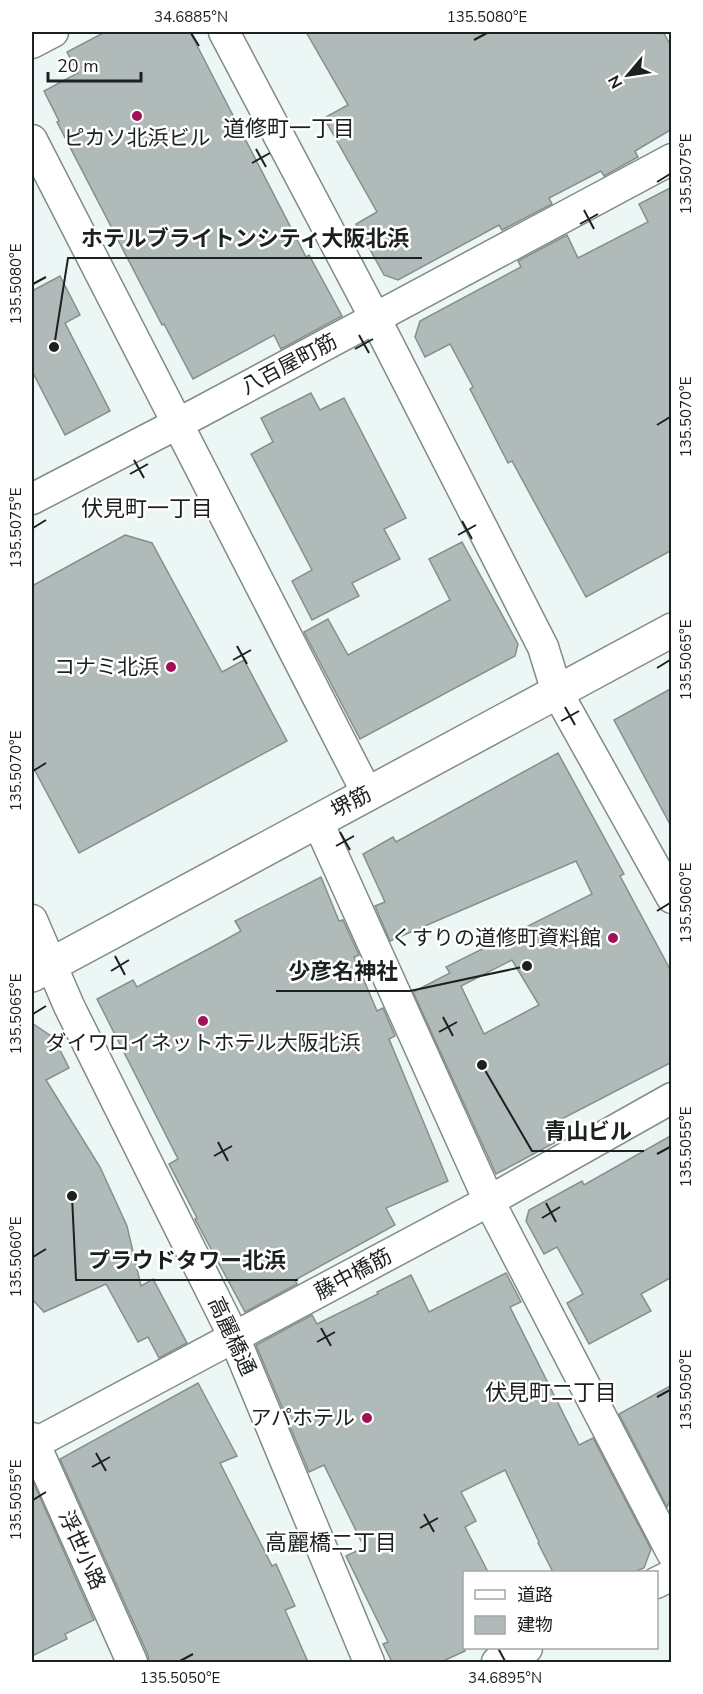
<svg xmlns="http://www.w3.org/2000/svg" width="703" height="1694" font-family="'Nunito Sans','Noto Sans JP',sans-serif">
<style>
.building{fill:#b0bbb9;stroke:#858f8d;stroke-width:1.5;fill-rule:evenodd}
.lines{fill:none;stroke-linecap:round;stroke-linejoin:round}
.street-casing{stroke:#818b89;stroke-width:33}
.secondary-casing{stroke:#818b89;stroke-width:36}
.street{stroke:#fff;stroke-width:30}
.secondary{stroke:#fff;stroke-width:33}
.ticks{fill:none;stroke:#1c2020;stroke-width:2}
.poi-dot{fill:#a01159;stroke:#fff;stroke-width:2}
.labels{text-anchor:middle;stroke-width:5;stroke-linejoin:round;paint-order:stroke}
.poi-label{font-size:21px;fill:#1c2020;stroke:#fff;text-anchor:end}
.street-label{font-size:21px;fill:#1c2020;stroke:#fff}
.neighbourhood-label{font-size:22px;fill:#1c2020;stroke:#fff}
.leader{fill:none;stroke:#1c2020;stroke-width:2}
.callout-dot{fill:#1c2020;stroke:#fff;stroke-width:2}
.callout-label{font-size:22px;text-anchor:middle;font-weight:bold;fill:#1c2020;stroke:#fff;stroke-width:5;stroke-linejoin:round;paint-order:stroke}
.neatline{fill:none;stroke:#1c2020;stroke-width:2}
.ticks-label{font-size:15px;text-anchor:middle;fill:#1c2020}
</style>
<rect width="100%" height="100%" fill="#ecf7f5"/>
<g class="building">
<polygon points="105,32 190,32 306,257 309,255 342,316 281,349 274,335 193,379 164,324 162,325 57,122 59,121 44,91 78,73 67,52"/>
<polygon points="306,32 663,32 672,48 672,129 635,151 638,157 604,176 601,171 549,198 552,204 502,230 499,225 398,280 384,275 356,224 377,212 324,118 348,105"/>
<polygon points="672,187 672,550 586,597 512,461 508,463 470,389 473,387 450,344 425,357 415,337 420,321 521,267 518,261 567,235 578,258 648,222 639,204"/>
<polygon points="60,276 80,315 65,323 110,411 65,435 32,371 32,291"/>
<polygon points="311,393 320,410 344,398 406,518 384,529 400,559 352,583 359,596 312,620 292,581 312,570 251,454 273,442 261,418"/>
<polygon points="125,535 152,543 222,672 244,660 287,741 79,853 32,765 32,586"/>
<polygon points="462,542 518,644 515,656 360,739 304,632 328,619 348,655 450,600 429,559"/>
<polygon points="672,688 672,828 614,720"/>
<path d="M558 753 624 874 620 876 672 973V1062L548 1126 556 1142 496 1174 413 992 450 973 446 967 592 894 576 861 390 941 375 906 385 902 363 854 393 837 396 842ZM512 960 539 1005 484 1034 461 986Z"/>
<polygon points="321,877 339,921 343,920 359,955 354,957 377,1011 383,1008 395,1036 389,1039 448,1181 386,1208 395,1225 295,1280 297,1284 245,1312 195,1219 197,1218 169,1164 178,1159 97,999 133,980 137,987 214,946 241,931 235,921"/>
<polygon points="32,1023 54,1038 69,1068 46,1080 100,1167 127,1226 141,1286 153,1279 187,1343 159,1358 148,1337 138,1342 106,1284 44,1312 32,1299"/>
<polygon points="672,1135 672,1277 641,1294 651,1311 589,1344 567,1303 583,1294 557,1247 544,1254 526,1221 529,1210 582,1181 584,1185"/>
<polygon points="506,1273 521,1302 510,1307 579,1445 593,1438 651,1549 644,1568 634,1572 553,1572 538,1543 539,1542 505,1470 461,1492 476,1521 465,1527 488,1572 465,1572 465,1651 441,1662 392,1662 383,1644 388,1642 346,1556 364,1547 324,1465 309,1472 256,1345 312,1315 317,1324 378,1294 377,1292 411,1275 429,1312"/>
<polygon points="198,1383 237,1456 220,1463 272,1566 276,1564 295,1606 285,1610 308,1662 149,1662 148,1655 60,1459"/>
<polygon points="672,1385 672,1496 667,1507 619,1414"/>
<polygon points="32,1479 94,1620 65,1634 67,1639 32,1656"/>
</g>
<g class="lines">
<defs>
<g id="street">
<polyline points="224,32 375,318 543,647 557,692 672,898"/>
<polyline points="32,43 53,32"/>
<polyline points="32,140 367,793"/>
<polyline points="32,499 198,413 672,159"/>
<polyline points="317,820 489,1201 672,1553"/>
<polyline points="32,920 69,1006 234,1337 369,1662"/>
<polyline points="32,1438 132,1662"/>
<polyline points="32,1445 489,1201 672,1098"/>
<polyline points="656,1583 672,1575"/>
<polyline points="497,1662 527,1648"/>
</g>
<polyline id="secondary" points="32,975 672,630"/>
</defs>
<use href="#street" class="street-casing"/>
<use href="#secondary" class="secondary-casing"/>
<use href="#street" class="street"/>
<use href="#secondary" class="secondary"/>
</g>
<path class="ticks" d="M191 33 199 46M474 40 487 33M256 149 266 167M252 163 270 153M657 182 670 174M584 210 594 229M580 224 598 214M33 284 46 277M359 335 369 353M355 349 373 339M657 425 670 417M134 460 144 478M130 474 148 464M462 521 472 539M33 528 46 520M458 535 476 525M237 646 247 664M233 660 251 650M657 668 670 660M565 707 575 725M561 721 579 711M33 771 46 763M340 832 350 850M336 846 354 836M657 911 670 903M115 956 125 975M111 971 129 960M33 1014 46 1006M443 1017 453 1036M439 1032 457 1022M218 1142 228 1161M657 1154 670 1147M214 1156 232 1146M546 1203 556 1222M542 1218 560 1207M33 1257 46 1249M321 1328 331 1346M317 1342 335 1332M657 1397 670 1390M96 1453 106 1471M92 1467 110 1457M33 1500 46 1492M424 1514 434 1532M420 1528 438 1518M498 1648 505 1661M180 1661 193 1654"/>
<g class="poi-dot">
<circle cx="137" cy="116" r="6"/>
<circle cx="171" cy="667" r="6"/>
<circle cx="613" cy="938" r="6"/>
<circle cx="203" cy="1021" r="6"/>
<circle cx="367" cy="1418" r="6"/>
</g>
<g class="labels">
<g class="poi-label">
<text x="137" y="145" text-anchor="middle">ピカソ北浜ビル</text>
<text x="159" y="674">コナミ北浜</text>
<text x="601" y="945">くすりの道修町資料館</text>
<text x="203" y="1050" text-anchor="middle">ダイワロイネットホテル大阪北浜</text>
<text x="355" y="1425">アパホテル</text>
</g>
<g class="street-label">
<text transform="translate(289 364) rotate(-28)" y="7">八百屋町筋</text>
<text transform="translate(351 802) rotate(-28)" y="7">堺筋</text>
<text transform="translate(353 1274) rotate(-28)" y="7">藤中橋筋</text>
<text transform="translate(232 1336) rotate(65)" y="7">高麗橋通</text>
<text transform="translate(82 1550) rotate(66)" y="7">浮世小路</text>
</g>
<g class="neighbourhood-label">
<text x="289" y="136">道修町一丁目</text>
<text x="147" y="516">伏見町一丁目</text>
<text x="551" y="1400">伏見町二丁目</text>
<text x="331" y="1550">高麗橋二丁目</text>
</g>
</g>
<path class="leader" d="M54 347L68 258H422M527 966L410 991H276M482 1065L532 1151H644M72 1196L76 1280H298"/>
<g class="callout-dot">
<circle cx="54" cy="347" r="6"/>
<circle cx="527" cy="966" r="6"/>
<circle cx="482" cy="1065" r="6"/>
<circle cx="72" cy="1196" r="6"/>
</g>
<g class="callout-label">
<text x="245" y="246">ホテルブライトンシティ大阪北浜</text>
<text x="343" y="979">少彦名神社</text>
<text x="588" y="1139">青山ビル</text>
<text x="187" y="1268">プラウドタワー北浜</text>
</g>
<rect width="703" height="1694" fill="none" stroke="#ffffff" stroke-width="66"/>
<rect x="463" y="1571" width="195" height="78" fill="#ffffff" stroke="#a4a6a6" stroke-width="1.5"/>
<rect x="475" y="1590" width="30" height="9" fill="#ffffff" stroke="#a4a6a6" stroke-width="1.5"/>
<text x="517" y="1601" font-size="18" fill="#1c2020">道路</text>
<rect x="475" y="1616" width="30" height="18" fill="#b0bbb9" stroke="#a4a6a6" stroke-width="1.5"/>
<text x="517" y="1631" font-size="18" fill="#1c2020">建物</text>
<g transform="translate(628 75) rotate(241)" stroke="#ffffff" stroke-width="4.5" paint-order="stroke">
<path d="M0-4.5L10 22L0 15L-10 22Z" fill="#1c2020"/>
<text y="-9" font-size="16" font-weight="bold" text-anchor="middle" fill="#1c2020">N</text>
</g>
<path d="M48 72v9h93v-9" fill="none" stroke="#1c2020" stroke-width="3"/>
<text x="57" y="72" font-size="18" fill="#1c2020" stroke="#ffffff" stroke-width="4.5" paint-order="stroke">20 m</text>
<rect x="33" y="33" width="637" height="1628" class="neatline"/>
<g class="ticks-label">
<text x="191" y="22">34.6885°N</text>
<text x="487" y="22">135.5080°E</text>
<text transform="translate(686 174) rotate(-90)" y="5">135.5075°E</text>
<text transform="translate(16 284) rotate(-90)" y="5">135.5080°E</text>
<text transform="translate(686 417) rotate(-90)" y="5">135.5070°E</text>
<text transform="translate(16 528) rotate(-90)" y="5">135.5075°E</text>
<text transform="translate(686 660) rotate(-90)" y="5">135.5065°E</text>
<text transform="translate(16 771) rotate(-90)" y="5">135.5070°E</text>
<text transform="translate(686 903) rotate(-90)" y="5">135.5060°E</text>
<text transform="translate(16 1014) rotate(-90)" y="5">135.5065°E</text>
<text transform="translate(686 1147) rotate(-90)" y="5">135.5055°E</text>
<text transform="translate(16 1257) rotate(-90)" y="5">135.5060°E</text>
<text transform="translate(686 1390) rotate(-90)" y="5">135.5050°E</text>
<text transform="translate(16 1500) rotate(-90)" y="5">135.5055°E</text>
<text x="180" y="1683">135.5050°E</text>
<text x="505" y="1683">34.6895°N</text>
</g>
</svg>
